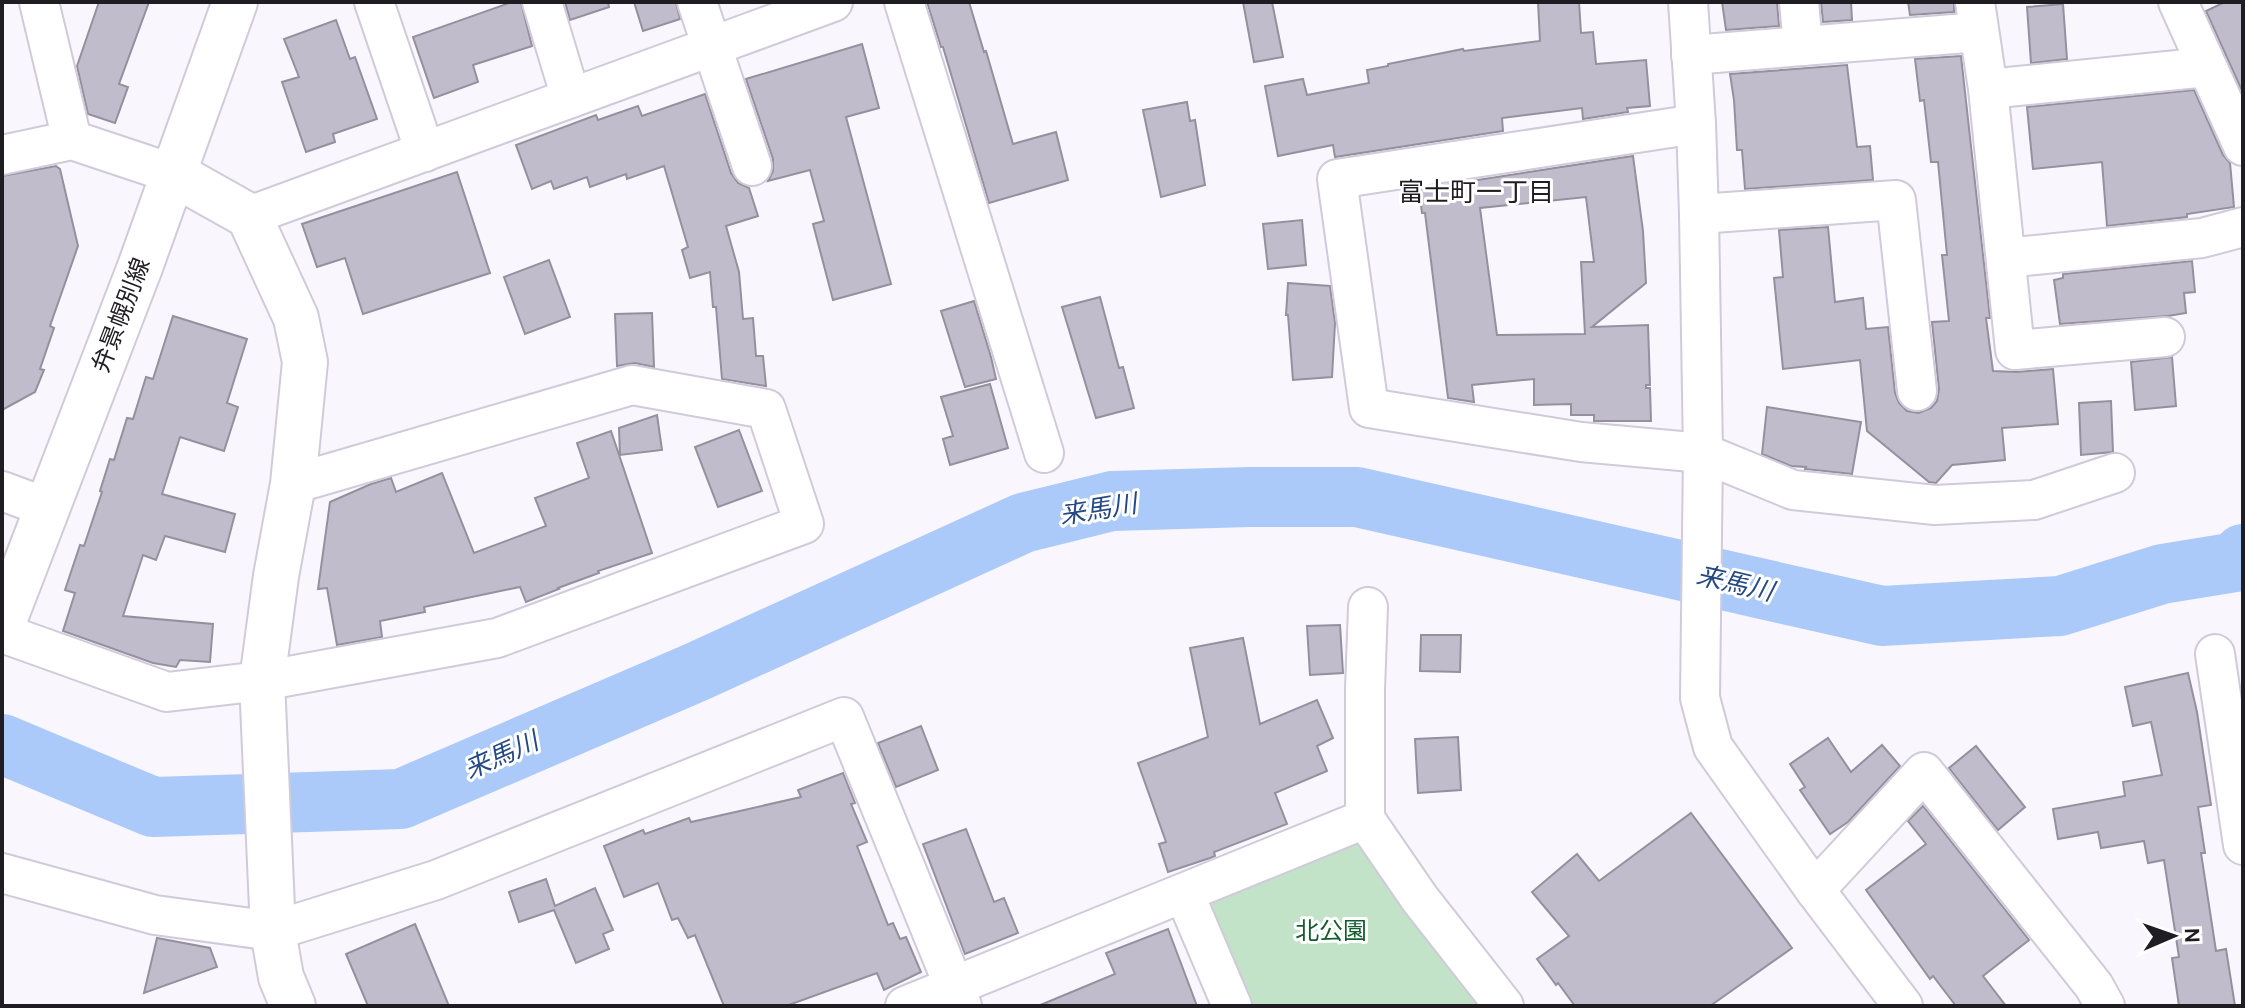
<svg xmlns="http://www.w3.org/2000/svg" width="2245" height="1008" font-family="Karla,'Noto Sans JP',sans-serif">
<style>
.green{fill:#c2e3c8}
.lines{fill:none;stroke-linecap:round;stroke-linejoin:round}
.river{stroke:#abcaf9;stroke-width:60}
.building{fill:#c1bccb;stroke:#958f9e;stroke-width:2;fill-rule:evenodd}
.minor-casing{stroke:#d0cada;stroke-width:42}
.tertiary-casing{stroke:#d0cada;stroke-width:48}
.secondary-casing{stroke:#d0cada;stroke-width:48}
.minor{stroke:#fff;stroke-width:38}
.tertiary{stroke:#fff;stroke-width:44}
.secondary{stroke:#fff;stroke-width:44}
.labels{text-anchor:middle;stroke-width:6;stroke-linejoin:round;paint-order:stroke}
.street-label{font-size:24px;fill:#1f1d22;stroke:#fff}
.park-label{font-size:24px;fill:#135d2e;stroke:#fff}
.neighbourhood-label{font-size:26px;fill:#1f1d22;stroke:#fff}
.water-label{font-size:26px;font-style:italic;fill:#254a83;stroke:#fff}
</style>
<rect width="100%" height="100%" fill="#f9f7fd"/>
<polygon class="green" points="1355,841 1481,1006 1248,1006 1208,909 1215,901"/>
<g class="lines">
<polyline class="river" points="2,744 153,807 401,799 694,673 1023,523 1112,501 1249,497 1357,497 1882,616 2060,606 2162,574 2236,562 2243,554"/>
</g>
<g class="building">
<polygon points="99,2 149,2 119,84 128,87 115,123 88,114 77,66"/>
<polygon points="512,2 521,2 532,46 473,65 478,82 434,98 413,37"/>
<polygon points="565,2 608,2 609,7 570,20"/>
<polygon points="634,2 676,2 680,19 643,31"/>
<polygon points="927,2 969,2 984,52 986,51 1013,144 1056,132 1068,180 989,203 943,47 941,47"/>
<polygon points="1243,2 1272,2 1283,57 1254,62"/>
<polygon points="1538,2 1579,2 1581,33 1593,32 1596,64 1646,60 1650,106 1627,108 1628,112 1583,119 1582,108 1502,118 1503,131 1335,157 1333,145 1278,156 1265,86 1303,79 1307,95 1369,83 1367,70 1388,66 1388,64 1463,49 1464,51 1540,41"/>
<polygon points="1722,2 1777,2 1779,26 1726,30"/>
<polygon points="1821,2 1851,2 1852,20 1823,22"/>
<polygon points="1908,2 1954,2 1954,12 1910,15"/>
<polygon points="2225,2 2243,2 2243,93 2206,11"/>
<polygon points="2063,4 2067,59 2031,63 2027,7"/>
<polygon points="336,20 350,59 355,57 377,119 333,134 335,142 306,152 282,82 299,77 284,39"/>
<polygon points="862,44 879,108 846,117 891,284 833,300 813,224 824,221 810,170 768,181 773,171 773,159 746,79"/>
<polygon points="1961,56 1990,318 1986,318 1993,371 2017,372 2053,369 2058,424 2002,428 2005,460 1952,465 1936,483 1929,482 1867,431 1860,360 1783,369 1774,278 1783,277 1779,230 1828,227 1835,302 1863,298 1866,329 1888,327 1895,393 1899,403 1907,411 1919,413 1931,408 1937,401 1939,389 1932,322 1949,321 1942,255 1947,255 1938,162 1931,162 1924,100 1920,101 1915,59"/>
<polygon points="1847,65 1857,147 1870,146 1873,180 1745,189 1742,150 1737,150 1734,100 1730,74"/>
<polygon points="2194,90 2223,155 2230,163 2234,207 2187,214 2187,217 2107,226 2102,162 2033,169 2027,107"/>
<polygon points="705,94 731,173 738,183 749,188 758,216 726,226 739,272 743,319 753,318 756,356 763,356 766,386 722,379 716,307 713,307 710,272 690,278 682,250 688,247 664,166 627,179 626,174 590,187 587,177 554,189 551,181 532,189 516,145 596,115 598,120 638,106 642,116"/>
<polygon points="1187,102 1190,121 1195,120 1205,185 1161,197 1143,110"/>
<path d="M1633 156 1643 231 1646 283 1592 327 1648 325 1650 385H1646V388H1650L1651 421H1594V415H1571V404L1534 405V379L1472 385 1474 402 1448 398 1425 213H1422L1419 189ZM1586 197 1594 262H1581L1585 334 1497 335 1480 208Z"/>
<polygon points="56,166 60,169 78,246 50,326 54,328 40,369 44,370 35,392 2,410 2,176"/>
<polygon points="457,172 490,273 363,314 345,258 317,267 302,224"/>
<polygon points="1302,220 1306,265 1268,269 1263,224"/>
<polygon points="549,260 570,317 525,334 504,277"/>
<polygon points="2192,261 2195,292 2184,293 2186,313 2168,316 2060,324 2054,280 2063,278 2063,274"/>
<polygon points="1288,283 1330,286 1335,323 1332,377 1293,380 1288,315 1286,315"/>
<polygon points="1100,297 1119,368 1123,367 1134,408 1096,418 1062,307"/>
<polygon points="974,301 991,357 996,379 965,387 941,311"/>
<polygon points="652,313 654,367 635,363 617,366 615,314"/>
<polygon points="173,316 247,339 227,403 238,407 224,451 180,437 162,494 235,514 225,552 165,536 156,560 143,555 123,616 213,624 210,662 180,660 176,667 153,663 63,631 75,593 65,590 80,545 84,546 102,492 100,491 110,459 114,460 127,418 133,419 146,377 153,379"/>
<polygon points="2172,357 2176,406 2135,410 2131,362"/>
<polygon points="990,384 1008,448 950,465 943,439 953,436 941,397"/>
<polygon points="2111,401 2113,452 2081,455 2079,403"/>
<polygon points="1767,407 1861,422 1852,474 1805,469 1806,467 1791,466 1762,454"/>
<polygon points="657,415 662,450 620,455 619,428"/>
<polygon points="739,430 762,491 718,507 695,447"/>
<polygon points="611,431 652,553 598,571 599,573 558,588 559,589 526,602 520,587 424,607 425,612 380,621 382,637 337,645 327,588 318,589 330,502 371,484 391,478 396,492 442,473 474,553 546,526 535,498 589,478 577,443"/>
<polygon points="1340,625 1343,673 1310,675 1307,626"/>
<polygon points="1421,635 1461,635 1460,672 1420,671"/>
<polygon points="1243,638 1260,724 1317,700 1333,738 1317,746 1327,771 1275,793 1287,824 1214,852 1215,856 1210,858 1168,872 1159,844 1166,842 1138,763 1208,737 1190,648"/>
<polygon points="2188,673 2197,712 2211,805 2198,807 2205,853 2201,853 2216,951 2226,949 2235,1006 2179,1006 2172,958 2179,957 2164,860 2148,863 2144,841 2101,848 2098,832 2058,839 2053,809 2125,796 2123,782 2162,775 2151,722 2133,726 2125,687"/>
<polygon points="921,726 938,770 896,787 878,743"/>
<polygon points="1458,737 1461,790 1418,793 1415,739"/>
<polygon points="1828,738 1851,772 1882,745 1900,766 1848,822 1830,834 1800,790 1805,787 1790,764"/>
<polygon points="1976,746 2025,807 1998,830 1949,768"/>
<polygon points="843,773 855,803 851,804 867,842 857,846 888,925 893,923 900,939 906,937 921,972 884,990 877,973 786,1006 724,1006 695,935 688,938 678,918 672,920 658,883 624,897 604,846 643,830 645,834 689,818 691,822 801,797 798,790"/>
<polygon points="1923,806 2029,940 1983,976 2006,1006 1956,1006 1933,976 1930,979 1866,890 1926,844 1908,821"/>
<polygon points="1691,813 1792,948 1710,1006 1575,1006 1558,983 1556,985 1537,959 1569,936 1532,892 1577,854 1599,881"/>
<polygon points="966,829 994,902 1004,898 1018,933 965,954 923,844"/>
<polygon points="546,879 555,906 595,888 613,930 603,934 609,949 576,963 554,910 519,922 509,892"/>
<polygon points="415,924 449,1006 368,1006 346,954"/>
<polygon points="1168,929 1197,1006 1038,1006 1115,974 1106,953"/>
<polygon points="157,938 210,948 217,967 144,993"/>
</g>
<g class="lines">
<defs>
<g id="minor">
<polyline points="39,2 72,140"/>
<polyline points="374,2 425,152"/>
<polyline points="542,2 571,98"/>
<polyline points="697,2 752,166"/>
<polyline points="904,2 1044,453"/>
<polyline points="1688,2 1696,124 1699,214 1703,453 1700,698 1713,747 1815,890 1903,1006"/>
<polyline points="1799,2 1803,46"/>
<polyline points="1975,2 1988,89 2015,350 2165,337"/>
<polyline points="2178,2 2243,146"/>
<polyline points="1691,55 1979,32"/>
<polyline points="1988,89 2207,67"/>
<polyline points="1696,124 1337,179 1369,408 1581,442 1703,453 1793,490 1935,505 2034,500 2115,473"/>
<polyline points="2,155 72,140 174,174"/>
<polyline points="1699,214 1896,200 1917,391"/>
<polyline points="249,216 833,2"/>
<polyline points="2006,258 2202,238 2243,227"/>
<polyline points="2,491 48,508"/>
<polyline points="1368,607 1365,689 1365,819 1420,899 1504,1006"/>
<polyline points="2,633 167,692 262,681 497,638 804,524 766,409 632,385 293,484"/>
<polyline points="2215,654 2243,845"/>
<polyline points="2,873 155,915 273,931 436,880 844,717 962,1006"/>
<polyline points="1815,890 1924,772 2094,986 2105,1006"/>
<polyline points="1184,893 1232,1006"/>
<polyline points="905,1006 1365,819"/>
</g>
<polyline id="tertiary" points="174,174 249,216 296,318 305,362 293,484 276,576 262,681 273,931 281,977 293,1006"/>
<polyline id="secondary" points="2,626 140,267 235,2"/>
</defs>
<use href="#minor" class="minor-casing"/>
<use href="#tertiary" class="tertiary-casing"/>
<use href="#secondary" class="secondary-casing"/>
<use href="#minor" class="minor"/>
<use href="#tertiary" class="tertiary"/>
<use href="#secondary" class="secondary"/>
</g>
<g class="labels">
<g class="street-label">
<text transform="translate(121 315) rotate(-69)" y="8">弁景幌別線</text>
</g>
<g class="park-label">
<text x="1331" y="939">北公園</text>
</g>
<g class="neighbourhood-label">
<text x="1476" y="201">富士町一丁目</text>
</g>
<g class="water-label">
<text transform="translate(1098 509) rotate(-9)" y="9">来馬川</text>
<text transform="translate(1735 583) rotate(13)" y="9">来馬川</text>
<text transform="translate(501 755) rotate(-24)" y="9">来馬川</text>
</g>
</g>
<rect width="2245" height="1008" fill="none" stroke="#1f1d22" stroke-width="8"/>
<g transform="translate(2173 936) rotate(88)" stroke="#ffffff" stroke-width="6" paint-order="stroke">
<path d="M0-6L14 30L0 20L-14 30Z" fill="#1f1d22"/>
<text y="-12" font-size="22" font-weight="bold" text-anchor="middle" fill="#1f1d22">N</text>
</g>
</svg>
